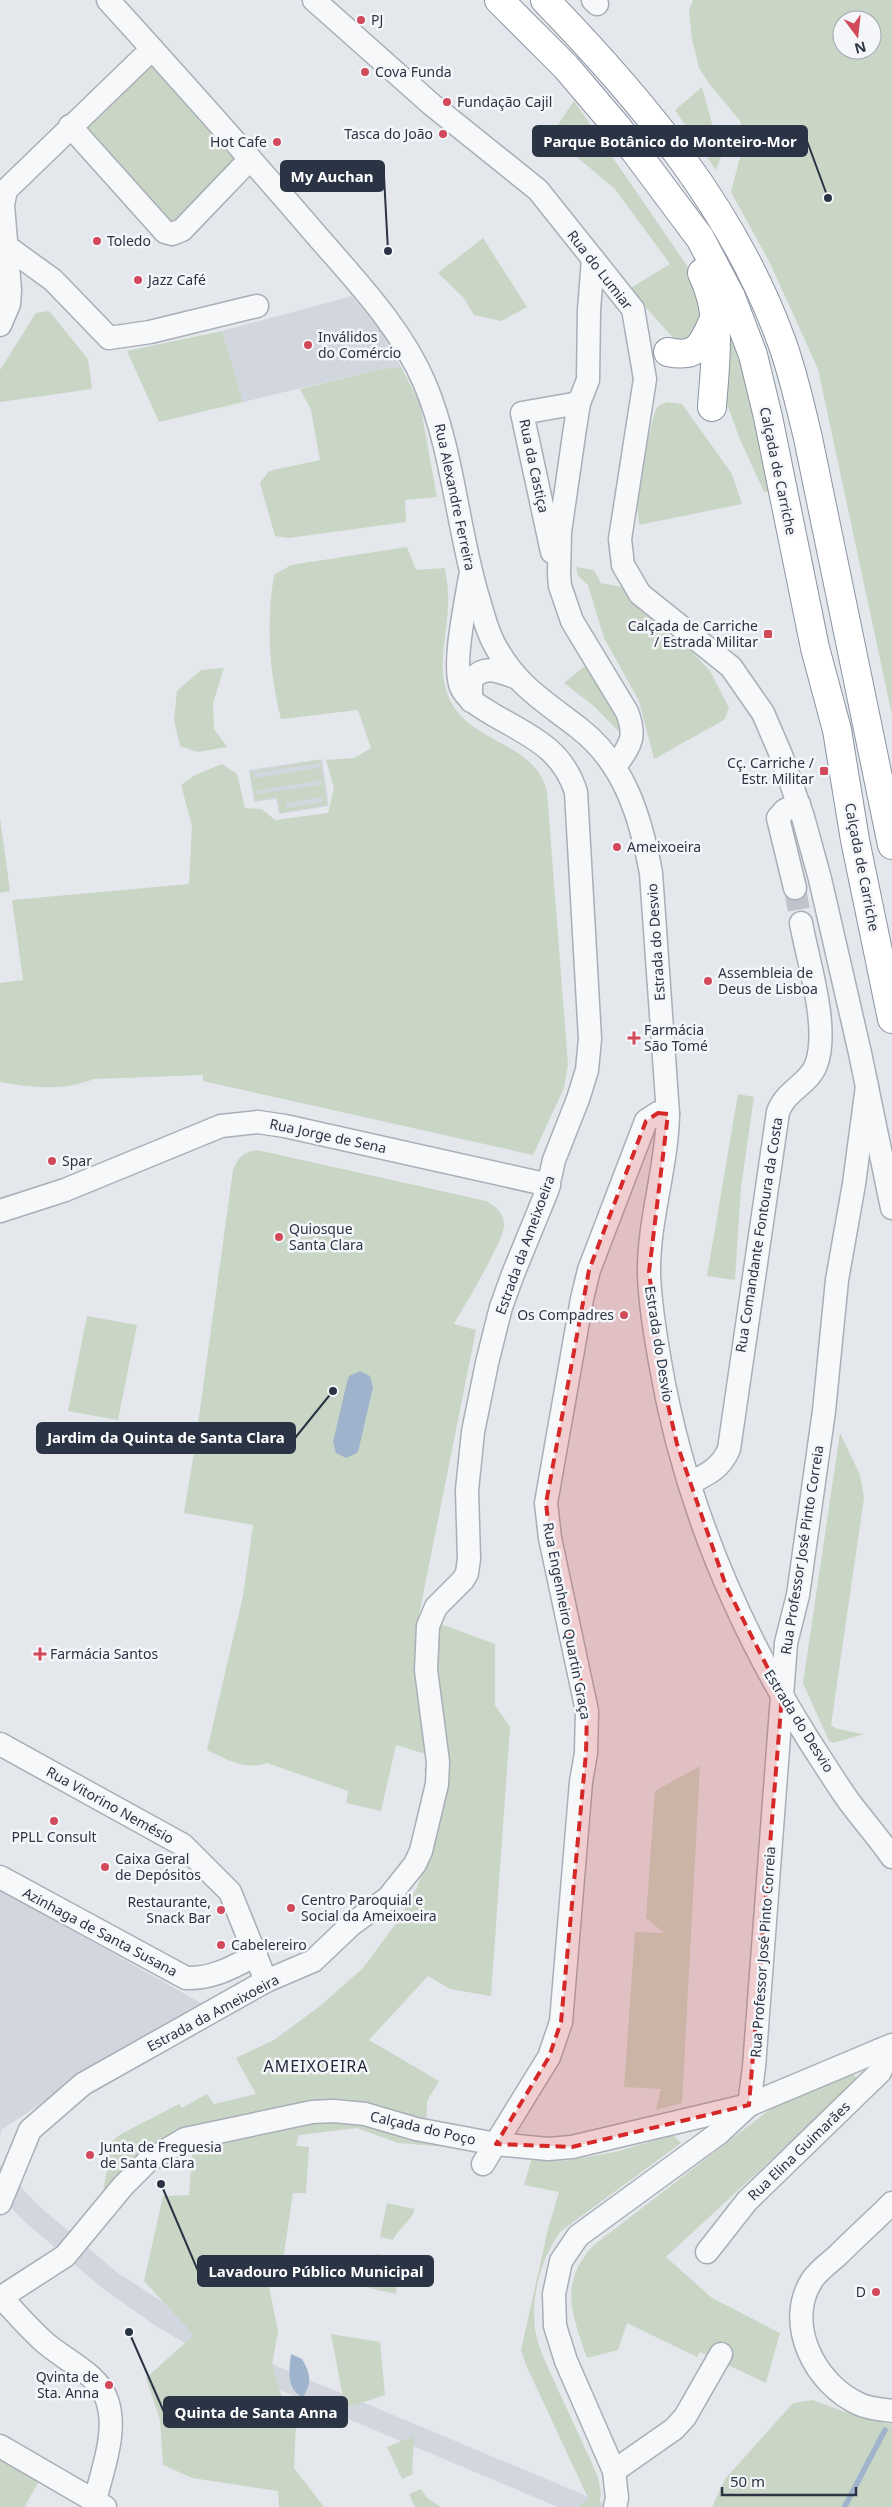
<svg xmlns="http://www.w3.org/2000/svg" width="892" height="2507" font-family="'Noto Sans',sans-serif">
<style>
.built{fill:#d2d6de}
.green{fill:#c9d6c5;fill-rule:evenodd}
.water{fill:#9fb4cc}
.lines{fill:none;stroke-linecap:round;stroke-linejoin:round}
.stream{stroke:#9fb4cc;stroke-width:5.5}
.minor-tunnel{stroke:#bfc3cb;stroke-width:22;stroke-dasharray:22 11;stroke-linecap:butt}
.minor-casing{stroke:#a9aeb7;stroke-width:25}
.highway-casing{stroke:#8b94a3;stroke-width:30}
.minor{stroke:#f7f8fa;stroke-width:22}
.highway{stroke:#fff;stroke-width:28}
.marked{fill:#d62828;fill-opacity:0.2;stroke:#d62828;stroke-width:4;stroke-dasharray:10 6;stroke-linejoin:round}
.poi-dot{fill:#d1495b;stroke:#f4f6f9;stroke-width:2}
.labels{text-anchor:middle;stroke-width:5;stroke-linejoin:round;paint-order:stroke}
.poi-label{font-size:14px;fill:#2b3445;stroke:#f4f6f9;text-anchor:start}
.street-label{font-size:14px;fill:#2b3445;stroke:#f4f6f9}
.quarter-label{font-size:16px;letter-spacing:1px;fill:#1d2536;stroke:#f4f6f9}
.leader{fill:none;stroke:#2b3445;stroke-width:2}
.callout-dot{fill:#2b3445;stroke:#f4f6f9;stroke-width:2}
.callout{fill:#2b3445;stroke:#2b3445;stroke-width:2}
.callout-label{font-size:15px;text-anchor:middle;font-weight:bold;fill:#fff}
</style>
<rect width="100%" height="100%" fill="#e4e7ec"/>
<g class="built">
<polygon points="352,296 382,332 401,367 381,369 243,402 222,331"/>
<polygon points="322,759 329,806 279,814 276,799 254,802 249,770"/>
<polygon points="0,1890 208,2007 106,2061 1,2130 0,2137"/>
<polygon points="0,2165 39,2206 115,2271 204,2329 281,2368 613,2507 558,2507 272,2387 193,2348 156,2326 102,2288 24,2221 0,2196"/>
</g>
<g class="green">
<path d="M693 0H892V715L818 369 770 263 731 192 745 138 740 121 708 82 699 68 692 39 689 10ZM842 20H872V50H842Z"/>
<polygon points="152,49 250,159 177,233 70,126"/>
<polygon points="702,87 721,157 716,170 675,110"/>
<polygon points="574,101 705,292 709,303 690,339 676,341 629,289 670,264 615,189 551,135"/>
<polygon points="483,238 527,307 501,321 474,315 464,298 438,273"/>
<polygon points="49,311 88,359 92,389 0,402 0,370 36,313"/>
<polygon points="724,312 743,365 770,492 764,492 739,437 723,393"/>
<polygon points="222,331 243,402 159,422 127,351"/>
<polygon points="401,367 420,404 437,497 405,500 406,522 288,538 275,536 260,483 269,471 320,460 311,410 300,389 381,369"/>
<polygon points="667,402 682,404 732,474 742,504 639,525 636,490 654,414 658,406"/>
<path d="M407 547 416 570 445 568C446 576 448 585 448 594 450 629 434 667 450 700 471 744 536 742 547 792L568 1065 564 1088 533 1155 203 1081V1075L94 1079C64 1091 31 1088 0 1082V983L23 980 12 900 189 884 192 826 181 785 195 775 222 764 237 774 245 808 262 809 275 820 328 813 334 788 326 760 354 758 371 748 358 710 281 719C269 672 266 623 274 575L291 565Z"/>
<polygon points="576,567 594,570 601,583 628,588 658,616 710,671 729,708 724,720 654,759 639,701 604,638 588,585 578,576"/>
<path d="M585 666C601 684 620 708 621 734L595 707 564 683Z"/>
<polygon points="224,668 213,703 214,729 227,747 198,752 180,746 174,720 177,691 201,670"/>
<path d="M320 760 327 805 280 813 277 797 255 801 250 772ZM320 763V768L254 778 253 773ZM321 780V785L257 794 255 791ZM322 797 323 802 286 808V803Z"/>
<polygon points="0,818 10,891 0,893"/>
<polygon points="738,1094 754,1097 741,1187 735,1280 707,1276"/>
<path d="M257 1150 486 1201C496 1206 503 1213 504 1224 506 1238 463 1308 454 1324L476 1330 415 1635 429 1725 431 1774 424 1771 429 1755 396 1745 381 1811 346 1803 348 1791 267 1763C246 1771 226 1759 207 1750L243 1596 253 1525 184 1513 194 1453 233 1170C238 1157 243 1152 257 1150Z"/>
<polygon points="87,1316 137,1325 118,1420 68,1411"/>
<polygon points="840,1433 860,1475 864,1498 831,1725 837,1729 864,1734 833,1743 829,1741 803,1683"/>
<polygon points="438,1623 495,1644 495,1705 510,1727 491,1996 450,1989 428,1976 369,2040 439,2081 427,2101 426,2135 448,2141 447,2147 398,2143 357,2128 299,2135 296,2146 309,2147 306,2193 293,2193 281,2274 269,2287 278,2331 272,2365 287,2413 296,2422 294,2468 324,2507 279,2507 278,2491 192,2478 163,2465 160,2420 146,2378 194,2335 144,2281 163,2196 189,2195 193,2143 106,2195 103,2192 112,2141 121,2134 179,2104 182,2108 207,2094 214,2104 256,2094 236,2058 274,2040 320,2006 363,1968 400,1918 417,1887 428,1859"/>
<polygon points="700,1766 682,2103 656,2110 661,2089 624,2087 635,1932 664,1933 646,1918 655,1791"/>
<path d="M852 2074 857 2078 855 2082 666 2257 712 2298 780 2333 766 2383 700 2352 697 2357 627 2323 618 2350 587 2358C572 2314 558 2283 594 2245L773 2107Z"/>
<path d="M673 2135 681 2143 561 2231C541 2258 531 2295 535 2329 538 2350 550 2370 558 2390 572 2419 585 2448 598 2477L601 2493 599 2507H577L589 2500 526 2365 521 2350 548 2229 559 2192 524 2185 532 2158 565 2161 615 2152Z"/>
<path d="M387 2203 415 2209C412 2220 398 2229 393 2240L380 2237Z"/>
<path d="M376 2254 390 2256C391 2268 398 2285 396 2294L369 2288Z"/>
<polygon points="331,2334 380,2342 385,2395 345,2408"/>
<polygon points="813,2400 845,2412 892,2425 892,2507 712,2507 725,2479 793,2403"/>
<path d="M413 2436C416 2442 411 2462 413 2474L402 2479 387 2447Z"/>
<polygon points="0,2456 39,2481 25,2506 27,2507 0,2507"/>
<polygon points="421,2489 427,2498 441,2507 415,2507 409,2494"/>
</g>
<g class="water">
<polygon points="360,1371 370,1376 373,1387 359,1448 357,1453 346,1458 336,1453 333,1442 347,1382 349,1376"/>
<path d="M291 2354 302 2359C310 2373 313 2382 303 2397 286 2390 289 2369 291 2354Z"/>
</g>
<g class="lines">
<polyline class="stream" points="845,2506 885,2430"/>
<polyline class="minor-tunnel" points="795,888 801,923"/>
<defs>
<g id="minor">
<path d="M108 0C177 76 245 152 312 230 353 278 400 325 425 384 453 451 457 525 477 594 483 613 487 633 497 649 518 687 547 703 580 729 625 764 641 819 651 873L668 1114C667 1168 648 1221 649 1274 650 1304 655 1333 660 1362 683 1497 736 1624 808 1739 821 1759 834 1780 848 1800 862 1819 878 1837 892 1857"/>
<polyline points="314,0 431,104 538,190 633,309 645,379 620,539 623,565 640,594 731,667 763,713 781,755 803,817 820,879 860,1053 892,1208"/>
<polyline points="593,0 597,4"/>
<polyline points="70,126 165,232 172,234 182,230 250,159"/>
<polyline points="6,246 53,280 109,338 150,332 257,306"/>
<path d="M593 259 589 310 588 380 579 403 575 428 560 532 559 575 560 586 572 621 627 712C637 738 630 745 615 767"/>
<polyline points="0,325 9,304 10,290 3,205 6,190 152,49"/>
<polyline points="552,552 522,413 579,403"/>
<path d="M471 701V680C485 664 497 671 515 677"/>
<polyline points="795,888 778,818 785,810 799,804"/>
<polyline points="0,1211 65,1190 221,1126 258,1122 285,1126 549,1185"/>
<path d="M690 1483C708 1474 721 1468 729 1449L778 1112C786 1090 809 1084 816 1065 830 1028 808 962 801 923"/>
<polyline points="0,1744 183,1845 230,1892 266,1981"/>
<path d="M0 1877 186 1978C213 1979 233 1967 256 1955"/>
<polyline points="483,2164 549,2057 561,2022 581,1782 586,1753 587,1711 550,1538 546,1503 582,1299 589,1270 646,1121 658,1113 668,1114"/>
<path d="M0 2203 30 2130 83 2084 266 1981 313 1961 352 1924 388 1898 415 1864 421 1851 432 1805 437 1784 438 1762 426 1670 428 1626 436 1607 463 1580 467 1573 469 1559 467 1490 473 1432 487 1363 501 1307 513 1274 547 1191 554 1160 578 1099 587 1070 590 1039 576 792C562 748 530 736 492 714 481 707 467 700 461 687 452 665 466 602 470 577"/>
<path d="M892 2203C874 2221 855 2238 837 2256 829 2263 818 2271 812 2280 784 2324 815 2384 859 2404 869 2409 881 2409 892 2411"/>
<polyline points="707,2252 747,2201 880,2072 883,2065 880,2050"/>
<path d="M1 2297C14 2311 27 2326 41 2339 61 2359 98 2372 107 2400 118 2432 102 2470 95 2501"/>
<polyline points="0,2298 65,2256 123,2186 148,2161 185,2139 312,2112 334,2111 365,2114 416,2129 496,2144 548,2149 572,2147 749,2105 892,2045"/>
<polyline points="0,2446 105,2507"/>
<polyline points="614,2471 674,2429 685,2417 721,2354"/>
<polyline points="615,2507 617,2498 614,2471 566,2361 555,2326 554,2294 561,2261 578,2236 719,2133 749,2105 754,2067 786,1643 798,1595 824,1411 837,1280 854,1184 867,1086"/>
</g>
<g id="highway">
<polyline points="499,0 566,67 617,127 700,238 731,297 753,355 768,417 815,648 837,730 855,840 892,1019"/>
<path d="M545 0C641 99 733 208 781 340 793 372 800 405 808 438L892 845"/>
<path d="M702 273C723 315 715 362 712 407"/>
<path d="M668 352C699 359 703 343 714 319"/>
</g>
</defs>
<use href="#minor" class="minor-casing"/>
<use href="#highway" class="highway-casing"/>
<use href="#minor" class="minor"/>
<use href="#highway" class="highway"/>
</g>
<path class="marked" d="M658 1113 668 1114 649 1272 665 1392 677 1444 726 1586 782 1696 749 2105 572 2147 496 2144 549 2057 561 2022 586 1753 587 1711 550 1538 546 1503 589 1270 646 1121Z"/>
<g class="poi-dot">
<circle cx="361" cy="20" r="5"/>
<circle cx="365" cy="72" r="5"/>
<circle cx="447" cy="102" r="5"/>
<circle cx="443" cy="134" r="5"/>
<circle cx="277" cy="142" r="5"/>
<circle cx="97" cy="241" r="5"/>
<circle cx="138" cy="280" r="5"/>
<circle cx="308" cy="345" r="5"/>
<rect x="763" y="629" width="10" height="10" rx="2.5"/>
<rect x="819" y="766" width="10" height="10" rx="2.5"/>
<circle cx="617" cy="847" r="5"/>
<circle cx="708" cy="981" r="5"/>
<path d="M631.5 1030.5h5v5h5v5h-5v5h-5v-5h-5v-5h5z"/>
<circle cx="52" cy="1161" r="5"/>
<circle cx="279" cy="1237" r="5"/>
<circle cx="624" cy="1315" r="5"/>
<path d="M37.5 1646.5h5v5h5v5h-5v5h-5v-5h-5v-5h5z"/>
<circle cx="54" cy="1821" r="5"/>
<circle cx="105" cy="1867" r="5"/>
<circle cx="291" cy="1908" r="5"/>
<circle cx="221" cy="1910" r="5"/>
<circle cx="221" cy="1945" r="5"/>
<circle cx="90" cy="2155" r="5"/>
<circle cx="876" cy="2292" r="5"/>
<circle cx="109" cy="2385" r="5"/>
</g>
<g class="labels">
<g class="poi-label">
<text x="371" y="25">PJ</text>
<text x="375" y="77">Cova Funda</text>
<text x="457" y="107">Fundação Cajil</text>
<text x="433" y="139" text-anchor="end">Tasca do João</text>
<text x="267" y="147" text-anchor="end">Hot Cafe</text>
<text x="107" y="246">Toledo</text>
<text x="148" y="285">Jazz Café</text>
<text x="318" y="342">Inválidos<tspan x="318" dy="16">do Comércio</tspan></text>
<text x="758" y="631" text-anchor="end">Calçada de Carriche<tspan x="758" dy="16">/ Estrada Militar</tspan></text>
<text x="814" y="768" text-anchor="end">Cç. Carriche /<tspan x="814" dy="16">Estr. Militar</tspan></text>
<text x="627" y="852">Ameixoeira</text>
<text x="718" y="978">Assembleia de<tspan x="718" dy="16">Deus de Lisboa</tspan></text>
<text x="644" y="1035">Farmácia<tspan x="644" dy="16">São Tomé</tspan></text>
<text x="62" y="1166">Spar</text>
<text x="289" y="1234">Quiosque<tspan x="289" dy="16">Santa Clara</tspan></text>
<text x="614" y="1320" text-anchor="end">Os Compadres</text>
<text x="50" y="1659">Farmácia Santos</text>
<text x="54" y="1842" text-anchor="middle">PPLL Consult</text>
<text x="115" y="1864">Caixa Geral<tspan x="115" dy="16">de Depósitos</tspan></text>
<text x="301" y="1905">Centro Paroquial e<tspan x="301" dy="16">Social da Ameixoeira</tspan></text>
<text x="211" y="1907" text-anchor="end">Restaurante,<tspan x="211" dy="16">Snack Bar</tspan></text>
<text x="231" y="1950">Cabelereiro</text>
<text x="100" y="2152">Junta de Freguesia<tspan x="100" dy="16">de Santa Clara</tspan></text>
<text x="866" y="2297" text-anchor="end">D</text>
<text x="99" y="2382" text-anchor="end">Qvinta de<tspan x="99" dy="16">Sta. Anna</tspan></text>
</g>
<g class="street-label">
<text transform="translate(600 270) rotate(52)" y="5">Rua do Lumiar</text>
<text transform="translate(534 466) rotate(78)" y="5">Rua da Castiça</text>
<text transform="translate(778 471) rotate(78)" y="5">Calçada de Carriche</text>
<text transform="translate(455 497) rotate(78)" y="5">Rua Alexandre Ferreira</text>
<text transform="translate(862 867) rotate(79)" y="5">Calçada de Carriche</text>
<text transform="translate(656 942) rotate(-94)" y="5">Estrada do Desvio</text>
<text transform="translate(328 1136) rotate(12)" y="5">Rua Jorge de Sena</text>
<text transform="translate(759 1235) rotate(-81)" y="5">Rua Comandante Fontoura da Costa</text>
<text transform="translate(525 1245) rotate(-70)" y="5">Estrada da Ameixoeira</text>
<text transform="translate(659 1344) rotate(81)" y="5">Estrada do Desvio</text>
<text transform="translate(802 1550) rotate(-81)" y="5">Rua Professor José Pinto Correia</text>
<text transform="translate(567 1621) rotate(79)" y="5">Rua Engenheiro Quartin Graça</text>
<text transform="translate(799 1721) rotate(58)" y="5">Estrada do Desvio</text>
<text transform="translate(110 1805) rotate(29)" y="5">Rua Vitorino Nemésio</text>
<text transform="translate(100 1932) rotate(28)" y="5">Azinhaga de Santa Susana</text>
<text transform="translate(763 1952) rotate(-86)" y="5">Rua Professor José Pinto Correia</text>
<text transform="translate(213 2013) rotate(-28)" y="5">Estrada da Ameixoeira</text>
<text transform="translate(423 2128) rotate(13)" y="5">Calçada do Poço</text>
<text transform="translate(799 2151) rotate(-44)" y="5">Rua Elina Guimarães</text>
</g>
<g class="quarter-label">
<text x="316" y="2072">AMEIXOEIRA</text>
</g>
</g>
<path class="leader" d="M828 198L807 141M388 251L384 176M333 1391L295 1438M161 2184L198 2271M129 2332L164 2412"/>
<g class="callout-dot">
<circle cx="828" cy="198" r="5"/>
<circle cx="388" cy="251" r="5"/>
<circle cx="333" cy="1391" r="5"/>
<circle cx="161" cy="2184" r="5"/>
<circle cx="129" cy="2332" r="5"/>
</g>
<g class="callout">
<rect x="533" y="126" width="274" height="30" rx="5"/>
<rect x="281" y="161" width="103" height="30" rx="5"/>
<rect x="37" y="1423" width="258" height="30" rx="5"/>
<rect x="198" y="2256" width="235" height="30" rx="5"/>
<rect x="164" y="2397" width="183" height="30" rx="5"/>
</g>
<g class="callout-label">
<text x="670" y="147">Parque Botânico do Monteiro-Mor</text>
<text x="332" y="182">My Auchan</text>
<text x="166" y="1443">Jardim da Quinta de Santa Clara</text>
<text x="316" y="2277">Lavadouro Público Municipal</text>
<text x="256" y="2418">Quinta de Santa Anna</text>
</g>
<g transform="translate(857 35) rotate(165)"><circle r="24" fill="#f4f6f9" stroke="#a4a8b1"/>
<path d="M0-4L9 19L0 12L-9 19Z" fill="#d1495b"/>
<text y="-8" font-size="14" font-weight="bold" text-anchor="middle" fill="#2b3445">N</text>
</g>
<path d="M722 2487v8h134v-8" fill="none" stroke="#2b3445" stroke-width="2.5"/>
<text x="730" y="2487" font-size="15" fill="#2b3445" stroke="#f4f6f9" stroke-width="4" paint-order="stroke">50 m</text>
</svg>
